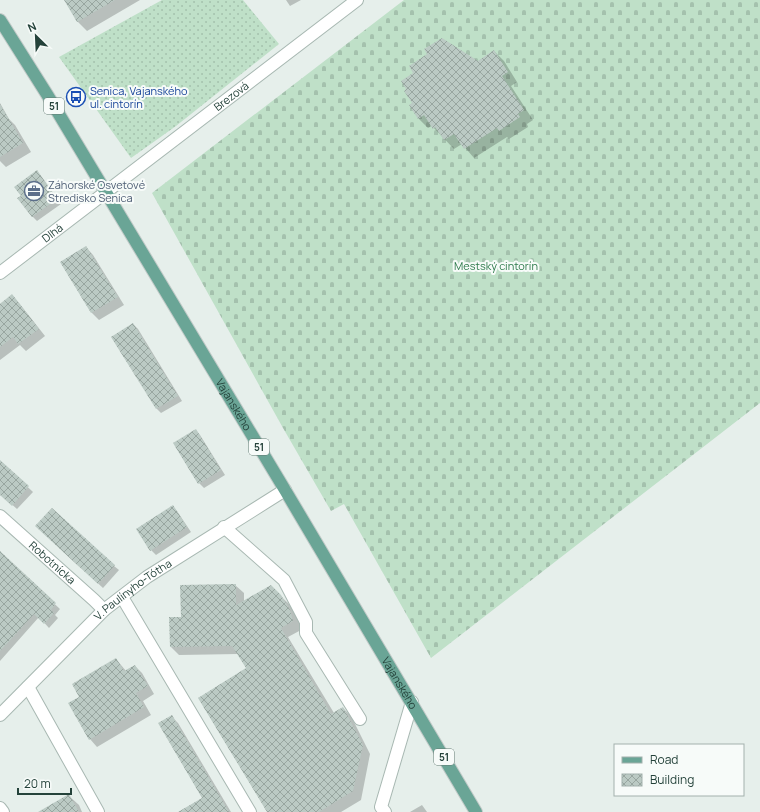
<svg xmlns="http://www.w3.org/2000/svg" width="760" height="812" font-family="Manrope,sans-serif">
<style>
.grass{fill:url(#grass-dots)}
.cemetery{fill:url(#cemetery-stones)}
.shadow{fill:#0003}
.building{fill:url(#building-cross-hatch)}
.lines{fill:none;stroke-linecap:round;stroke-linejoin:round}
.minor-casing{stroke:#a8b8b2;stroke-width:14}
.major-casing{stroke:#c2cac8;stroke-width:14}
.minor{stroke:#fff;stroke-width:12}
.major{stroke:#6aa596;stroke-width:12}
.labels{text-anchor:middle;stroke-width:4;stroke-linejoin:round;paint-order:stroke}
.shield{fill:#f7fbf9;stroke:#637a73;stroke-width:1}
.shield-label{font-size:10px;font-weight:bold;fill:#24423a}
.transit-label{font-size:11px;fill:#164399;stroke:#f7fbf9;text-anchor:start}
.street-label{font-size:11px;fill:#24423a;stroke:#f7fbf9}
.service-label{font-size:11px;fill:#4e5e75;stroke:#f7fbf9;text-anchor:start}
.park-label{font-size:11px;fill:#2d7a4b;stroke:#f7fbf9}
</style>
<defs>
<pattern id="grass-dots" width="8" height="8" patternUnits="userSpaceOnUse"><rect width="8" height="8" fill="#bfe0c8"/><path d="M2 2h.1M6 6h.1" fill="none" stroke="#a4c1ad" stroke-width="1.8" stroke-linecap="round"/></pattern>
<pattern id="cemetery-stones" width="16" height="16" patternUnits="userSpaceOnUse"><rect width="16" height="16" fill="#bfe0c8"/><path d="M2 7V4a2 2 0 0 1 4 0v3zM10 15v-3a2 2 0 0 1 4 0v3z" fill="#a4c1ad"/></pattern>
<pattern id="building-cross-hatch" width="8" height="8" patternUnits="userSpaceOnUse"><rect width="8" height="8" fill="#bbcac4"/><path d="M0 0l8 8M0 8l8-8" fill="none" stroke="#98a6a0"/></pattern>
</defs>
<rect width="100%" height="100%" fill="#e6efeb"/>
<polygon class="grass" points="162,0 243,0 279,44 176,126 131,158 59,57"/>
<polygon class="cemetery" points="404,0 760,0 760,403 431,658 344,504 331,511 283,428 152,193"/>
<g class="shadow">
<polygon points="65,0 140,0 87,31 78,22"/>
<polygon points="286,0 301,0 290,6"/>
<polygon points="494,51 504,61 517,82 511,86 533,120 527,124 528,127 509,139 507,137 474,158 462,144 454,149 432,126 428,128 419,119 410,105"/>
<polygon points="0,103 9,119 15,125 31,152 6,167 0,161"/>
<polygon points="41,176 61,204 37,221 32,216 22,196"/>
<polygon points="86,247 93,255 124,305 99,320 92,313 62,262"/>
<polygon points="12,295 19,303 45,336 26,351 20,345 0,360 0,305"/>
<polygon points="133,324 138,329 182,401 161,413 157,409"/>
<polygon points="195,430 200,435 225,475 204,488 199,483 174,443"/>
<polygon points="0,461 33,492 17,509 0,494"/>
<polygon points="173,507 177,511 191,532 156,555 151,550"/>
<polygon points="41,531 114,566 119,570 103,588"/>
<polygon points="0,553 60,609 55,615 58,618 49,628 39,617 0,661"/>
<polygon points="235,585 244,593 244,602 271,587 289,604 298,619 301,630 288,637 334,713 343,708 351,716 370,754 361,800 341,812 268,812 248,668 238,654 179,655 171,647 170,618 182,618"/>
<polygon points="116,659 126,671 135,666 142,673 154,694 143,701 151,715 97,747 90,739 81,697"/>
<polygon points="171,716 178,723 231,812 186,812 203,798"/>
<polygon points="69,796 79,805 82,812 41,812"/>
<polygon points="422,805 427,812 410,812"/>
</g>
<g class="building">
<polygon points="64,0 115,0 77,22"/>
<polygon points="442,38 478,61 494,50 508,72 502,76 524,110 518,114 520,117 499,131 497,128 464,149 454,134 444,140 435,127 433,129 424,115 418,119 409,105 412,103 404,91 406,89 401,81 413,73 409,66 427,54 424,49"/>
<polygon points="0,104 23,143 0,157"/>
<polygon points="37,170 57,199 32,217 17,198 21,196 14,187"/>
<polygon points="86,246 118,297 91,313 60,262"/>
<polygon points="12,294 39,329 18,344 13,337 0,347 0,304"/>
<polygon points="133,323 178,396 156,409 111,337"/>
<polygon points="196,429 221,470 198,484 173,443"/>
<polygon points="0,460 29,486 12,506 0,495"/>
<polygon points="173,505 187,527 150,551 136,529"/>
<polygon points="52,508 115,565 98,584 35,526"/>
<polygon points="0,551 56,603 51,610 54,613 44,624 34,614 0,651"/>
<polygon points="236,584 236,605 271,585 281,595 290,610 293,621 281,628 331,714 343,707 363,745 353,791 319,812 267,812 198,698 246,668 232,646 170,647 169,617 181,617 180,585"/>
<polygon points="116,658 124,671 135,665 148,686 136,693 144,707 89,740 68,703 79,697 72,684"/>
<polygon points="172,715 229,812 178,812 202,798 158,723"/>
<polygon points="69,794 79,812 38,812"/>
</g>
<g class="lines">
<defs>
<g id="minor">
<path id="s1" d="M0 273 357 0"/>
<path id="s2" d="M0 516 94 600 104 610"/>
<polyline points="224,527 284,580 306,622 306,633 360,719"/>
<polyline points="122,597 250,812"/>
<polyline points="28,687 98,812"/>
<path id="s3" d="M0 715 104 610 147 577 285 490"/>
<polyline points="0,808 3,812"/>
<polyline points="385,812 381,807 412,702"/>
</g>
<g id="major">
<path id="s4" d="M0 20 48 96 285 490 476 812"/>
</g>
</defs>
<use href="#minor" class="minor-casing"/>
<use href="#major" class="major-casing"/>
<use href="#minor" class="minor"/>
<use href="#major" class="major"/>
</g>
<defs>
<symbol id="bus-ring" viewBox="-11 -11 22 22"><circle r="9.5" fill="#f7fbf9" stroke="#1a4fb4" stroke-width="1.5"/><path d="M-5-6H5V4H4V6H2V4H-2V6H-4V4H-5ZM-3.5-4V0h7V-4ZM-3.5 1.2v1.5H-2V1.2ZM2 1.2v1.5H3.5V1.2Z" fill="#1a4fb4"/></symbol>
<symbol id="office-ring" viewBox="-11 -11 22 22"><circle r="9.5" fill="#f7fbf9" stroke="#5c6f8a" stroke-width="1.5"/><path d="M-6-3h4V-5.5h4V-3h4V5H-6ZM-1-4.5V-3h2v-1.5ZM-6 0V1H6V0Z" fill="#5c6f8a"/></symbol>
</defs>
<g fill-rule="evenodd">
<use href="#bus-ring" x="65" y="86" width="22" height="22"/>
<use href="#office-ring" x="23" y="180" width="22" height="22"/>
</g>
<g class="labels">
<g class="shield">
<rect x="44" y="98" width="20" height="16" rx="3"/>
<rect x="249" y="439" width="20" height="16" rx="3"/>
<rect x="434" y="749" width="20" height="16" rx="3"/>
</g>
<g class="shield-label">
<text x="54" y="110">51</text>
<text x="259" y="451">51</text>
<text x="444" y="761">51</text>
</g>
<g class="transit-label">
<text x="90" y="95">Senica, Vajanského<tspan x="90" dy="13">ul. cintorín</tspan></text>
</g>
<g class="street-label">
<text dy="4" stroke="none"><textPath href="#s1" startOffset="291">Brezová</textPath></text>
<text dy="4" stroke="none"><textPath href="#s1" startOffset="66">Dlhá</textPath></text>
<text dy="4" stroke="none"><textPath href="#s4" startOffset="450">Vajanského</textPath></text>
<text dy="4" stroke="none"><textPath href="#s2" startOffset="70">Robotnícka</textPath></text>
<text dy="4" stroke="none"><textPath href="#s3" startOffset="183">V. Paulínyho-Tótha</textPath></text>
<text dy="4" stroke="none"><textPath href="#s4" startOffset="774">Vajanského</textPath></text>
</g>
<g class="service-label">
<text x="48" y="189">Záhorské Osvetové<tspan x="48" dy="13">Stredisko Senica</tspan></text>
</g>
<g class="park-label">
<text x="496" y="270">Mestský cintorín</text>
</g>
</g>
<rect x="614" y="744" width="130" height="52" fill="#f7fbf9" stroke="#a3b1ad"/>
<rect x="622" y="757" width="20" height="6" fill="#6aa596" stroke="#a3b1ad"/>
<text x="650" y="764" font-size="12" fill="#24423a">Road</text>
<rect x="622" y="774" width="20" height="12" fill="url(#building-cross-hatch)" stroke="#a3b1ad"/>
<text x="650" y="784" font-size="12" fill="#24423a">Building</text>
<g transform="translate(36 36) rotate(336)" stroke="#f7fbf9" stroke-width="3" paint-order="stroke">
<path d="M0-3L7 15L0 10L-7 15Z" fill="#24423a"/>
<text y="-6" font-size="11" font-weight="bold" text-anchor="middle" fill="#24423a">N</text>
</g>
<path d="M18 788v6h53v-6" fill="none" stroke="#24423a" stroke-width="2"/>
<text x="24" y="788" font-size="12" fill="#24423a" stroke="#f7fbf9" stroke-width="3" paint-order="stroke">20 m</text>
</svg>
